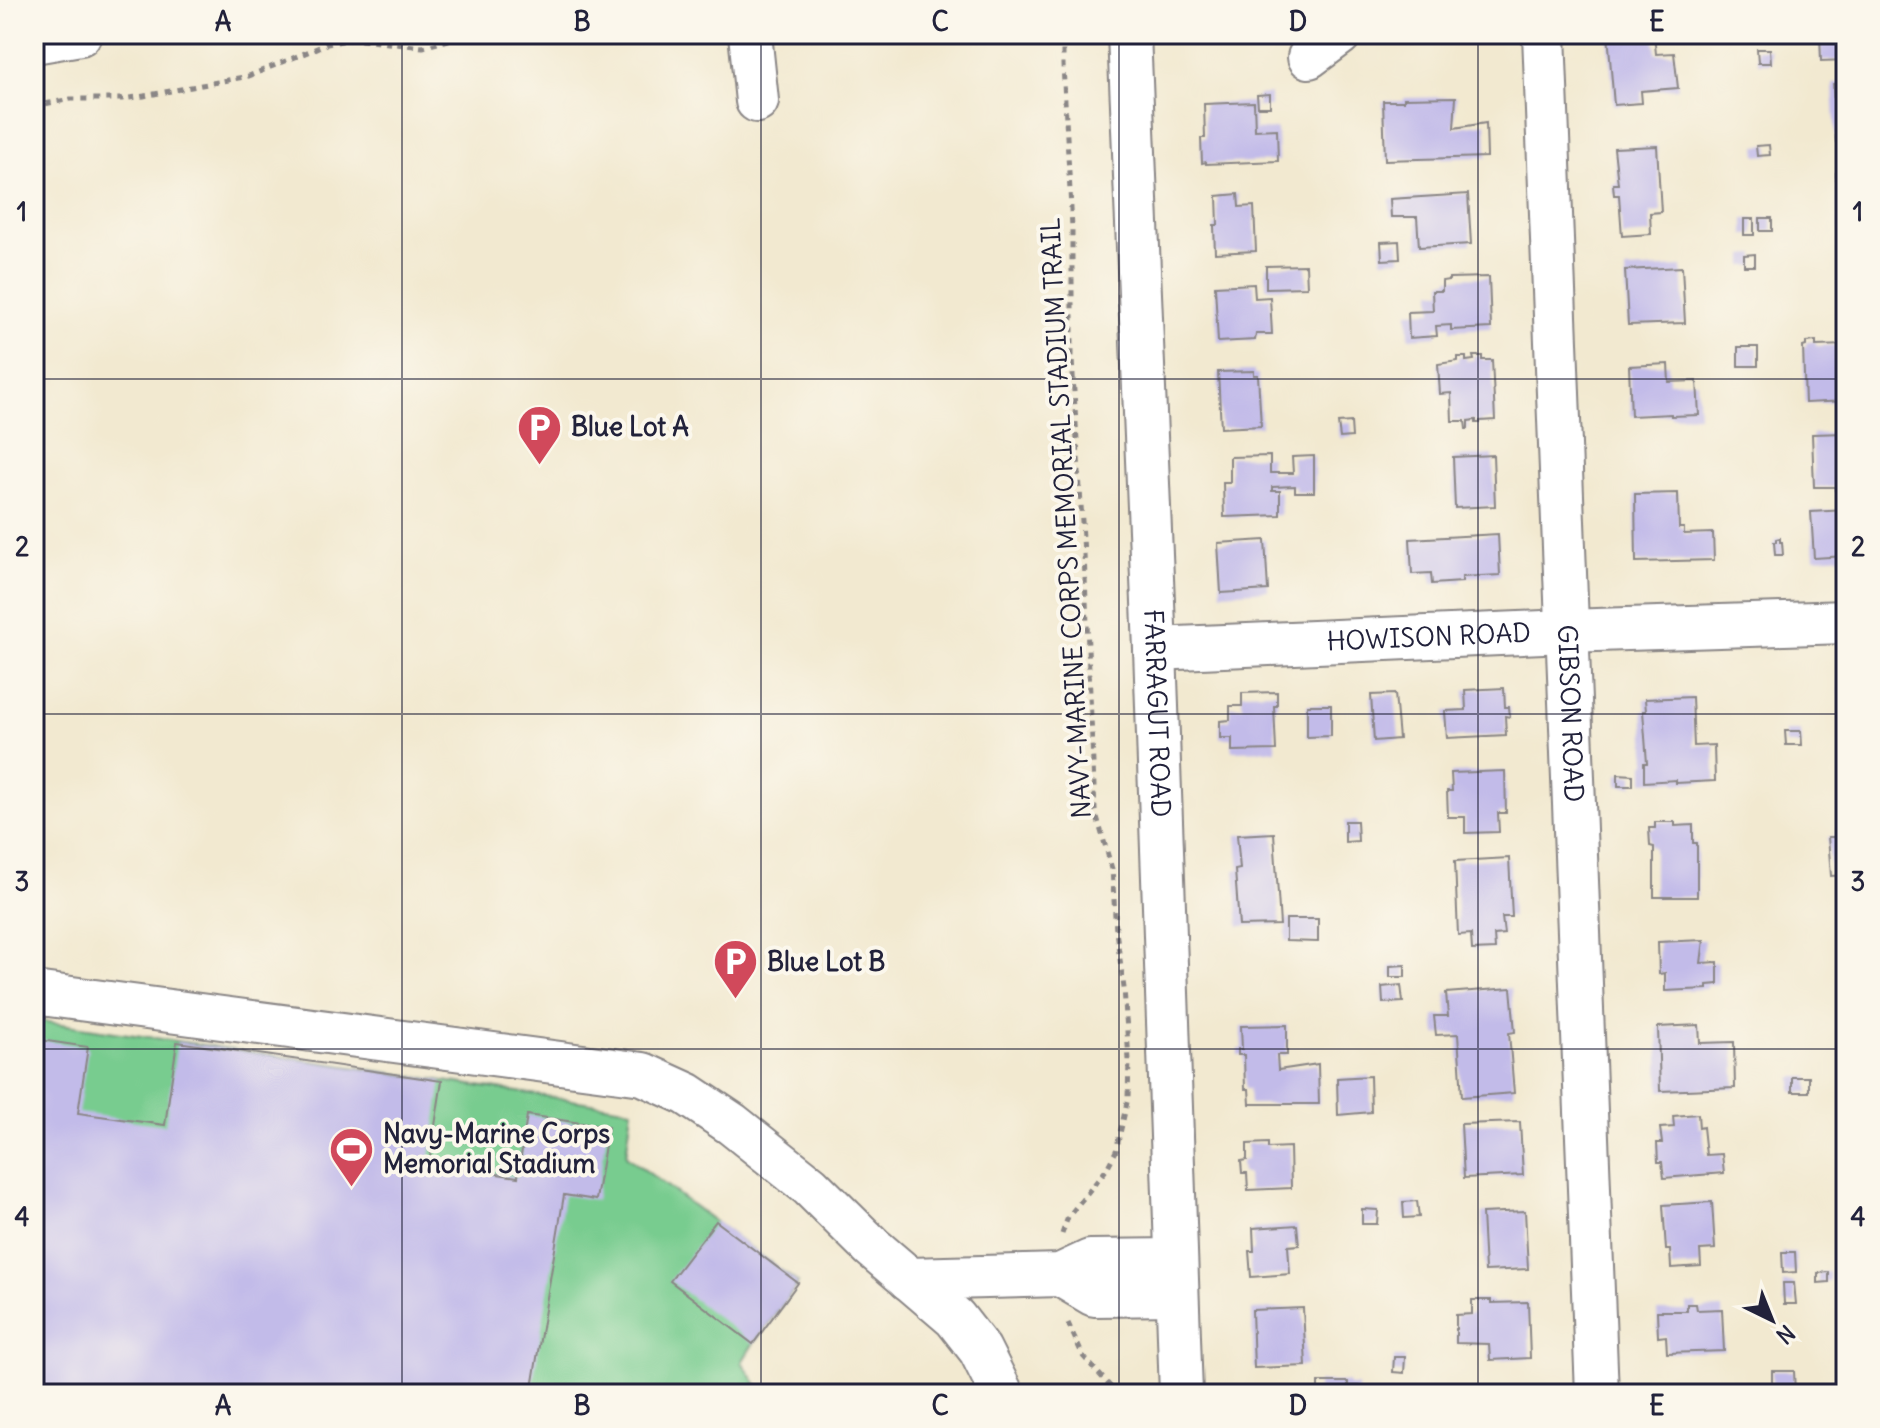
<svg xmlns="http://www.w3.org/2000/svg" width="1880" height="1428" font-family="Delius,sans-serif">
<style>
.green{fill:#78cc8f;stroke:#4d7765;stroke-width:2}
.building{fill:#c2bbe9}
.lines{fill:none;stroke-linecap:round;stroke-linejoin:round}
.minor-casing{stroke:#8a8686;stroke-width:46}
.path{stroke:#8a8686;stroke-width:5;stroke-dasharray:6 6;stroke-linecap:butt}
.minor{stroke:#fff;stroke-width:42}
.grid{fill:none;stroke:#22223b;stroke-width:2;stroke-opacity:0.55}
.labels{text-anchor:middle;stroke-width:8;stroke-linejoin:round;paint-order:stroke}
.poi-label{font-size:26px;font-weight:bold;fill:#22223b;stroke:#fbf7ec;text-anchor:start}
.street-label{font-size:26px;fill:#22223b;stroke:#fbf7ec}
.neatline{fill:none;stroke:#22223b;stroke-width:3}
.grid-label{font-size:26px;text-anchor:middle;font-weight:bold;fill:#22223b}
</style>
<rect width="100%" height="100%" fill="#fbf7ec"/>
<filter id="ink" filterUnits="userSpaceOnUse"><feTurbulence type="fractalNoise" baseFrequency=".0125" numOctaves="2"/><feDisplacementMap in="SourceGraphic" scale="16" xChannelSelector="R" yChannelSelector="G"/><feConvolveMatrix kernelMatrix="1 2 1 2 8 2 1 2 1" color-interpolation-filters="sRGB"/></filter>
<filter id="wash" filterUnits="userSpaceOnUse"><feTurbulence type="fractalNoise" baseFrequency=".006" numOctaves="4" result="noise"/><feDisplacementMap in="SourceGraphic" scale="32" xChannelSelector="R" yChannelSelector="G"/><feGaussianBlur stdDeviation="1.8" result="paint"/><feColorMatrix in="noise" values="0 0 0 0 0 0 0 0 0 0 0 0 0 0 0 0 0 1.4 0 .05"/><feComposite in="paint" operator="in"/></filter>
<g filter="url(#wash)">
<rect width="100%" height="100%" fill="#f2e9d0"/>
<polygon class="green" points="34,1020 632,1109 626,1156 798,1283 753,1344 742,1362 763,1394 34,1394"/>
<g id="blocks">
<g class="building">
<polygon points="1237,34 1259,34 1245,44"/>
<polygon points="1608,34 1654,34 1656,54 1674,53 1678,88 1641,91 1642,103 1614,105"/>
<polygon points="1820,34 1846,34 1846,60 1821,61"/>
<polygon points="1757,49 1770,49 1771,63 1758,63"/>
<polygon points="1846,83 1846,142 1836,142 1833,84"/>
<polygon points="1270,94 1270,107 1258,107 1257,95"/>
<polygon points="1456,97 1454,128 1486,123 1487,157 1385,160 1383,101 1404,101 1404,98"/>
<polygon points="1254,102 1255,130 1277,129 1278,161 1206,164 1206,162 1202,163 1201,138 1205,138 1204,104"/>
<polygon points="1769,145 1770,155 1757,156 1756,146"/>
<polygon points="1657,146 1661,212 1650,213 1651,234 1622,236 1619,195 1614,195 1613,184 1618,184 1614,148"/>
<polygon points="1846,172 1846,230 1839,230 1836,173"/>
<polygon points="1238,194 1239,207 1254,206 1256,251 1215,253 1214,225 1218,225 1217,196"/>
<polygon points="1468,194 1471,244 1419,247 1417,217 1391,217 1390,199"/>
<rect x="1760" y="218" width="12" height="13"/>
<rect x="1744" y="219" width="10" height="16"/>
<polygon points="1399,241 1400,259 1382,260 1381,242"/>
<polygon points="1755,254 1755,266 1744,266 1744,255"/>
<polygon points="1306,265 1307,287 1266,288 1266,266"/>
<polygon points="1682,267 1685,323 1628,325 1625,270"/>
<polygon points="1489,277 1491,328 1451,330 1451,325 1436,326 1437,336 1409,338 1408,312 1433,311 1432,291 1442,291 1442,281 1449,280 1449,278"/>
<polygon points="1254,284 1255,298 1270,297 1272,334 1256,334 1255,340 1218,342 1215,286"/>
<polygon points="1816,341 1816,346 1846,345 1846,401 1805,403 1803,347 1806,346 1806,342"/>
<rect x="1738" y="347" width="20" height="19"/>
<polygon points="1473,356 1482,356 1482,360 1492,360 1495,420 1480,421 1480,423 1476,423 1476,420 1468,421 1468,429 1466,429 1465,421 1452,421 1451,393 1440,394 1438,364 1458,361 1458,357 1466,357 1466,361 1474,360"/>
<polygon points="1668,364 1669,382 1697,381 1699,415 1671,416 1671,414 1631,416 1629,366"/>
<polygon points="1254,371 1254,375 1258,375 1261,426 1221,428 1218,372"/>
<polygon points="1351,422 1352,437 1340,438 1338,423"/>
<polygon points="1846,433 1846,490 1835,490 1835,487 1814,487 1812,434"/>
<polygon points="1493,455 1495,506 1455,508 1453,457"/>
<polygon points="1270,456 1270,473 1293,473 1292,457 1314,456 1314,492 1295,492 1295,486 1272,487 1272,491 1280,491 1280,515 1224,517 1223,483 1230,483 1230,457"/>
<polygon points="1678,493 1679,528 1684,528 1684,534 1713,533 1714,560 1636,562 1635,494"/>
<polygon points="1846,510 1846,556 1814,558 1811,512"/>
<polygon points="1498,534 1500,575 1462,577 1462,582 1432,584 1431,573 1412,574 1410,539"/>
<polygon points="1780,538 1780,542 1782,542 1783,555 1775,555 1774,542 1776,542 1776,539"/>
<polygon points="1265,540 1268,590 1221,593 1218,543"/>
<polygon points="1839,675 1846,675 1846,734 1843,735 1842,694 1840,695"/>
<polygon points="1504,688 1505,707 1509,707 1510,717 1505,716 1506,735 1447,738 1445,711 1466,710 1465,690"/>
<polygon points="1277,692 1277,706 1274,706 1276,750 1232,751 1232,738 1220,738 1220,721 1230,720 1230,706 1242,706 1242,693"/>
<polygon points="1395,694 1399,739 1374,741 1371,695"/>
<polygon points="1692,697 1694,746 1714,745 1715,781 1676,783 1676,780 1644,782 1644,763 1647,763 1643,711 1646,711 1645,699"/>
<polygon points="1307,705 1331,705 1331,736 1307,737"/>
<polygon points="1785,731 1801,731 1802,745 1786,745"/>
<polygon points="1505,771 1506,813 1498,813 1499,832 1465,833 1465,817 1448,817 1447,791 1452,791 1451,773"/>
<polygon points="1618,774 1633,775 1633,786 1618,786"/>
<polygon points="1345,821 1357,821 1358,841 1345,842"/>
<polygon points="1655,822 1675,822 1675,826 1693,825 1693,843 1697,843 1697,897 1654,897 1654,847 1650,846 1649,828 1655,828"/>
<polygon points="1846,830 1846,875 1831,876 1828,837 1836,837 1835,831"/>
<polygon points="1274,833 1280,925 1239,926 1235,870 1240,869 1237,835"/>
<polygon points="1509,858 1512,917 1502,917 1504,934 1494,935 1495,949 1472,950 1471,934 1458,935 1455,861"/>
<polygon points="1841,882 1846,882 1846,914 1844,914"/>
<polygon points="1286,919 1318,919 1318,942 1286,941"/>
<polygon points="1704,940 1701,963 1718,962 1718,984 1707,985 1707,989 1665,991 1665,973 1659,974 1658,942"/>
<polygon points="1405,965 1405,977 1390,977 1390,966"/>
<polygon points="1401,985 1403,1002 1383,1003 1382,987"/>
<polygon points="1511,988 1515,1032 1509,1033 1514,1093 1462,1097 1458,1034 1436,1035 1434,1016 1448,1016 1446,993"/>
<polygon points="1287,1025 1287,1055 1277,1055 1278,1070 1318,1064 1319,1104 1250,1104 1249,1089 1245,1089 1244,1055 1238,1055 1238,1049 1242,1049 1241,1026"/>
<polygon points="1699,1025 1700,1043 1734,1042 1735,1088 1660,1091 1658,1027"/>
<polygon points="34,1039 88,1047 78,1113 165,1125 177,1042 442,1081 429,1164 518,1177 527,1115 608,1127 596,1200 564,1195 531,1394 34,1394"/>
<polygon points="1370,1076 1371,1112 1338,1115 1337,1078"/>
<rect x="1792" y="1077" width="17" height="15"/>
<polygon points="1698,1114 1699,1128 1703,1127 1706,1155 1722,1154 1724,1173 1664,1178 1662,1162 1658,1162 1657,1143 1662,1143 1660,1128 1674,1127 1673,1116"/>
<polygon points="1520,1122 1523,1175 1464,1178 1461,1124"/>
<polygon points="1268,1143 1268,1148 1290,1147 1291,1188 1248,1190 1247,1173 1242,1173 1241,1161 1247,1160 1247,1144"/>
<polygon points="1417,1201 1419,1217 1404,1218 1403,1202"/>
<polygon points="1712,1202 1715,1249 1700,1250 1701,1266 1671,1268 1670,1250 1666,1250 1663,1205"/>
<polygon points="1362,1209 1378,1210 1377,1224 1362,1224"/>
<polygon points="1525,1211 1528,1269 1485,1271 1482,1213"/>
<polygon points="716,1221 798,1283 753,1344 670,1281"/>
<polygon points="1297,1225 1299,1245 1288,1246 1290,1274 1251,1277 1249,1251 1254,1251 1253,1228"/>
<polygon points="1782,1252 1795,1252 1796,1272 1783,1273"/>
<polygon points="1829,1272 1829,1282 1818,1283 1818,1273"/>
<polygon points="1783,1283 1794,1283 1796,1304 1784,1304"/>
<polygon points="1472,1300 1491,1300 1491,1303 1528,1302 1530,1358 1490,1360 1489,1344 1456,1343 1456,1315 1472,1314"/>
<polygon points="1687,1304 1696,1304 1697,1310 1722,1309 1724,1351 1667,1353 1666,1336 1658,1337 1657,1311 1687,1311"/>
<polygon points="1303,1308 1306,1366 1254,1368 1252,1310"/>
<polygon points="1394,1357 1405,1357 1404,1373 1393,1372"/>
<polygon points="1772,1371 1794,1371 1795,1393 1772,1394"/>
<polygon points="1318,1382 1348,1382 1348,1386 1358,1386 1358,1394 1318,1394"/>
</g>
</g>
</g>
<g filter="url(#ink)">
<use href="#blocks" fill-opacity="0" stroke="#8a8686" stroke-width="2"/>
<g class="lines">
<defs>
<g id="minor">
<polyline points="750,34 757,101"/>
<path id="s1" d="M1129 34 1155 649 1181 1394"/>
<path id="s2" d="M1544 34 1597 1394"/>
<polyline points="34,42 80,34"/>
<polyline points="1309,57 1340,34"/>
<path id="s3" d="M1155 649 1566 631 1846 622"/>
<polyline points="34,993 643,1074 687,1094 732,1124 810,1186 872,1247 955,1318 980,1350 1002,1394"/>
<polyline points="1060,1275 1094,1295 1177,1294"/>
<polyline points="909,1279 1060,1275 1090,1261 1176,1260"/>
</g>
</defs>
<use href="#minor" class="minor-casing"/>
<g class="path">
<polyline points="34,106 71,99 122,99 144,96 249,76 327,44 352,39 423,47 471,34"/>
<polyline points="1062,1234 1068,1217 1106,1170 1116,1151 1128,1098 1129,1060 1124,988 1116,931 1112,869 1095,810 1084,554 1072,359 1072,227 1063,65 1063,34"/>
<polyline points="1068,1323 1083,1356 1117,1394"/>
</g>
<use href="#minor" class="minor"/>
</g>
</g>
<path class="grid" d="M402 34V1394M761 34V1394M1119 34V1394M1478 34V1394M34 379H1846M34 714H1846M34 1049H1846"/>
<defs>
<symbol id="parking-pin" viewBox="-11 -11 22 30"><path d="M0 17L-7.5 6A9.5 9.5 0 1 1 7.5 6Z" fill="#d1495b" stroke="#fbf7ec"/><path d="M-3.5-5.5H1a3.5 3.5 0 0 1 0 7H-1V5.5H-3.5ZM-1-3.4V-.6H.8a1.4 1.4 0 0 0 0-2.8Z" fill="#fff"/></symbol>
<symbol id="stadium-pin" viewBox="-11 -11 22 30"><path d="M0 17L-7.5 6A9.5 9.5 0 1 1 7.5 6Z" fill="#d1495b" stroke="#fbf7ec"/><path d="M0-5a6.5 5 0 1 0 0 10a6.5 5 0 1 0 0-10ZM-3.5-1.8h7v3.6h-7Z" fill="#fff"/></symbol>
</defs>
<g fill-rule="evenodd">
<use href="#parking-pin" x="514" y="402" width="51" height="69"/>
<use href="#parking-pin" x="710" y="936" width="51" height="69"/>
<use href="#stadium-pin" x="326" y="1124" width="51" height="69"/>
</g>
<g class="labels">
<g class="poi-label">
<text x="571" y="436">Blue Lot A</text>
<text x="767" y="971">Blue Lot B</text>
<text x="383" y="1143">Navy-Marine Corps<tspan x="383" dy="30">Memorial Stadium</tspan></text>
</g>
<g class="street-label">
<text transform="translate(1066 518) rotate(-93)" y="9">NAVY-MARINE CORPS MEMORIAL STADIUM TRAIL</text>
<text dy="9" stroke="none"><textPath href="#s3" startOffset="274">HOWISON ROAD</textPath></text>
<text dy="9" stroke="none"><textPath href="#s1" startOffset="680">FARRAGUT ROAD</textPath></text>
<text dy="9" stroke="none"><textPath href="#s2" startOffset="680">GIBSON ROAD</textPath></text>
</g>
</g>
<rect width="1880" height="1428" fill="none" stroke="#fbf7ec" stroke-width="88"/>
<g transform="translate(1772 1320) rotate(137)" stroke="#fbf7ec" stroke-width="6" paint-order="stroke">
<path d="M0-6L14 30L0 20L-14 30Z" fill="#22223b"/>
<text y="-12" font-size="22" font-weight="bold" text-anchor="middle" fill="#22223b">N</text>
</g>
<rect x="44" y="44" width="1792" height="1340" class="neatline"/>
<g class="grid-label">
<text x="223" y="31">A</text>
<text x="582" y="31">B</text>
<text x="940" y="31">C</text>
<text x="1298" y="31">D</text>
<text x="1657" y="31">E</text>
<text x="22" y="221">1</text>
<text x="1858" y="221">1</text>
<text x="22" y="556">2</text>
<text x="1858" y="556">2</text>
<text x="22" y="891">3</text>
<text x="1858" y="891">3</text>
<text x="22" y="1226">4</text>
<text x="1858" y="1226">4</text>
<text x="223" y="1415">A</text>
<text x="582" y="1415">B</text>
<text x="940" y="1415">C</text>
<text x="1298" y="1415">D</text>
<text x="1657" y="1415">E</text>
</g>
</svg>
